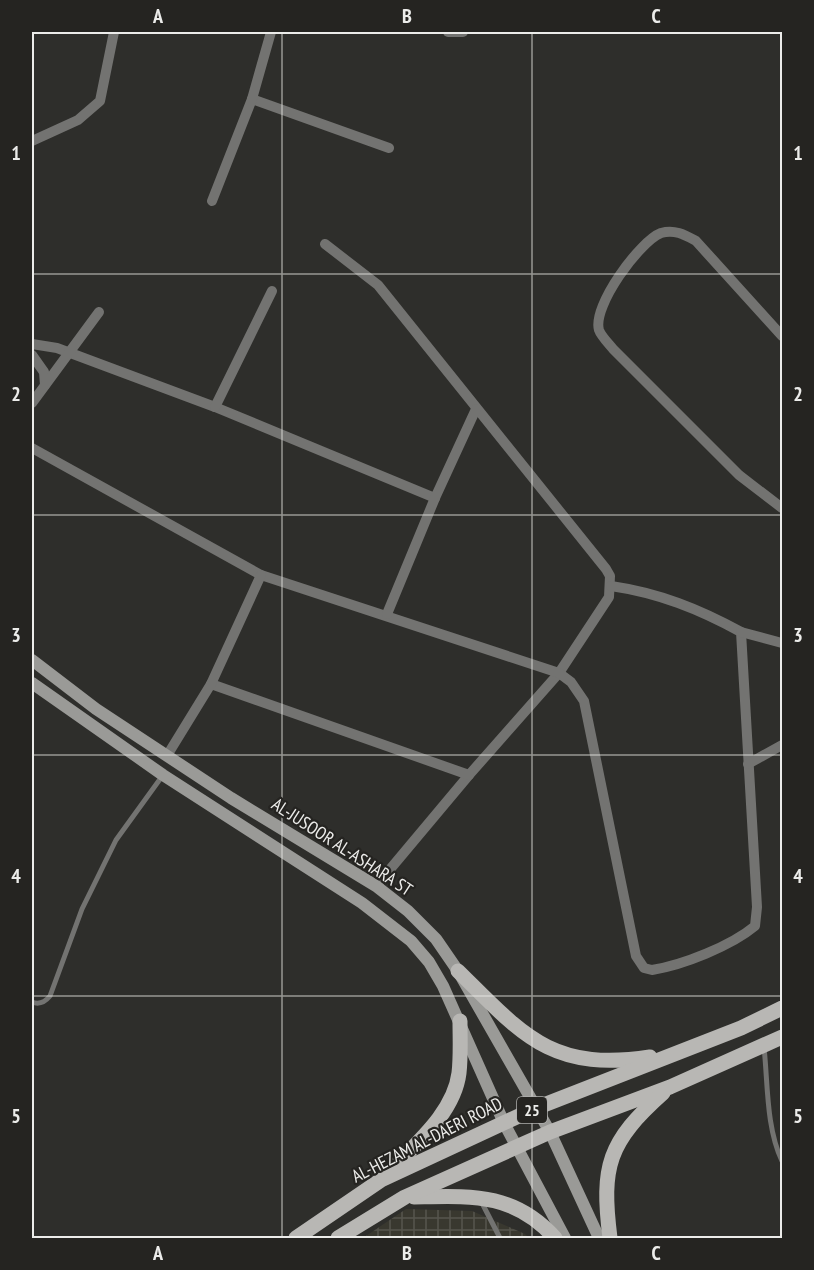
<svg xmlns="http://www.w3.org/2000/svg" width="814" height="1270" font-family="'PT Sans Narrow',sans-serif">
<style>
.industrial{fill:url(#industrial-grid)}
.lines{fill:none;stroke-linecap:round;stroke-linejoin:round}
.service{stroke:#737371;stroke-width:5}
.minor{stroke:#737371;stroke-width:10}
.secondary{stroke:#9a9a97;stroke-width:12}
.primary{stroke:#b8b7b4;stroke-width:15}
.grid{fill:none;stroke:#ececea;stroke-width:1.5;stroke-opacity:0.55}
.labels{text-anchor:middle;stroke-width:4.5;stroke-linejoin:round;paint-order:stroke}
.shield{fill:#252421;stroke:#b0b0ae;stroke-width:1.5}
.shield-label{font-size:16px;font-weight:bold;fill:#ececea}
.street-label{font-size:18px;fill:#ececea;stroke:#252421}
.neatline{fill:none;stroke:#ececea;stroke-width:2}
.grid-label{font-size:20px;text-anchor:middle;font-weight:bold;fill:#ececea}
</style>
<defs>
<pattern id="industrial-grid" width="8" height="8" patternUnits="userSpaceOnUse" patternTransform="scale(1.5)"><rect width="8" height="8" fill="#39382f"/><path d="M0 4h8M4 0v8" fill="none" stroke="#56554d"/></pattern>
</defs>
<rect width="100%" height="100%" fill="#2e2e2b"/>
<polygon class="industrial" points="406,1209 472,1211 525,1234 529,1238 363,1238"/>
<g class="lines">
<g class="service">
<path d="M32 1002C39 1005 45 1002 50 996L82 909 116 840 163 775"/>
<path d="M764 1047C768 1084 766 1127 782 1161"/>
<polyline points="482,1203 500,1238"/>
</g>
<g class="minor">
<polyline points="448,32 463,32"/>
<polyline points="252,99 389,148"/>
<polyline points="32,141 78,120 100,101 114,32"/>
<polyline points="212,201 252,99 271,32"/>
<polyline points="325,244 378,285 606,569 610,576 609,597 559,673 469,775 376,886"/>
<path d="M782 336 696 241C685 235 675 229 661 233 640 241 592 306 599 330 601 336 609 344 613 349L739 475 782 508"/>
<polyline points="32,344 57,348 215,407 435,498"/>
<polyline points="32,355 44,372 45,385"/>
<polyline points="32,403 99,312"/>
<polyline points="215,407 272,291"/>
<path d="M32 448 261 575 559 673 571 682 584 701 636 956 644 968 652 970C683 965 731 946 755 926L757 907 741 632C699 609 659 593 611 586"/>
<polyline points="387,614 435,498 476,409"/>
<polyline points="741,632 782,643"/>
<polyline points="211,684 469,775"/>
<polyline points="168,754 211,684 261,575"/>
<polyline points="748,764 782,745"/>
</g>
<g class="secondary">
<polyline points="32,660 96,709 231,798 376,886 408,911 436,939 458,971 550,1132 599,1238"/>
<polyline points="32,683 163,775 362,903 411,941 429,962 443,986 504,1123 565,1238"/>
</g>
<g class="primary">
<path d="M458 971C523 1035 551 1072 650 1057"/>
<path d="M386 1175C413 1146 454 1114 459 1073 461 1056 460 1038 460 1021"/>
<path d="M414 1197C470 1196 514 1192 555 1238"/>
<polyline points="296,1238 381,1180 536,1108 741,1028 782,1008"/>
<polyline points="338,1238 405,1197 550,1132 670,1087 782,1037"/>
<path d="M610 1238C601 1166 608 1142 663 1093"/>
</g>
</g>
<path class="grid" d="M282 32V1238M532 32V1238M32 274H782M32 515H782M32 755H782M32 996H782"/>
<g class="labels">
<rect class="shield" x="517" y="1097" width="30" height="26" rx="4.5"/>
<g class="shield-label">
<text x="532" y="1116">25</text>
</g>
<g class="street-label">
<text transform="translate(342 847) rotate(33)" y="6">AL-JUSOOR AL-ASHARA ST</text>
<text transform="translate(427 1140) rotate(-27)" y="6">AL-HEZAM AL-DAERI ROAD</text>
</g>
</g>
<rect width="814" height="1270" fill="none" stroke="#252421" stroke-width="66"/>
<rect x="33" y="33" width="748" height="1204" class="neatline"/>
<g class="grid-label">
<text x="158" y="23">A</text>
<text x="407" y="23">B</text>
<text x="656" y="23">C</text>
<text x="16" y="160">1</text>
<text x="798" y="160">1</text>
<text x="16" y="401">2</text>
<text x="798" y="401">2</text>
<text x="16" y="642">3</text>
<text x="798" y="642">3</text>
<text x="16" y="883">4</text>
<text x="798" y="883">4</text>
<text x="16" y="1123">5</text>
<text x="798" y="1123">5</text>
<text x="158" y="1260">A</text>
<text x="407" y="1260">B</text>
<text x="656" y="1260">C</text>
</g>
</svg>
